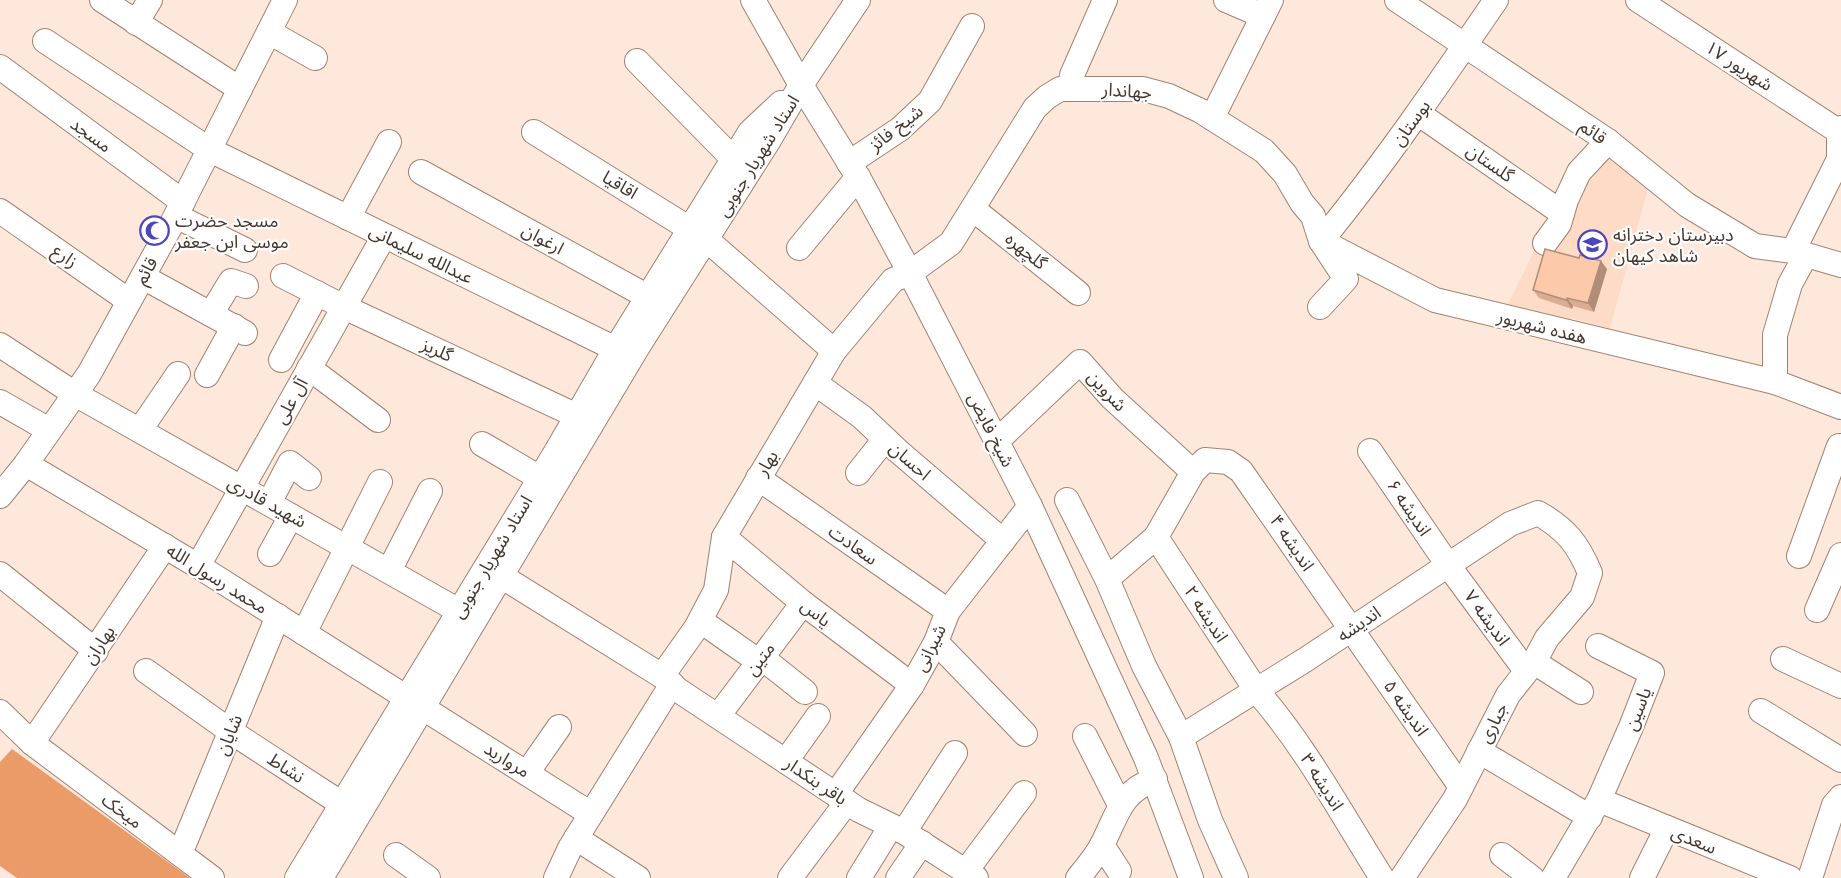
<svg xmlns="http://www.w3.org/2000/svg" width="1841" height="878" font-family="Helvetica,'Noto Sans Arabic',sans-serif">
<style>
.built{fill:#fedbc7}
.forest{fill:#eb9b68}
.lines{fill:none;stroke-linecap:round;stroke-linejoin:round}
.minor-casing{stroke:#a2826e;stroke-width:26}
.minor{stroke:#fff;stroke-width:24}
.wall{fill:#d9ad93}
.shaded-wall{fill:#b08d78}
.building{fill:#fcc9ab;stroke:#b08d78;stroke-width:1.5}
.labels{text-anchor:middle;stroke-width:4.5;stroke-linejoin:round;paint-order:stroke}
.street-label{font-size:18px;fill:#44362e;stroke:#fff}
.poi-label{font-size:18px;fill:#44362e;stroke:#fff;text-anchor:start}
</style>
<rect width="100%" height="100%" fill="#fee8dc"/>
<polygon class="built" points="1602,156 1613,157 1612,162 1620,164 1648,188 1610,329 1571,318 1565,329 1506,308 1539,241"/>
<polygon class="forest" points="12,749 190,878 17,878 0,866 0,762"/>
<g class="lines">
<defs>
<g id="minor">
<polyline points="102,0 240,89"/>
<polyline points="753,0 801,85 858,177 910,273 1030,506 1146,758 1191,878"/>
<polyline points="1226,0 1263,16"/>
<polyline points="1397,0 1608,141 1687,205 1755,246 1793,251 1841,265"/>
<path d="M1496 0C1440 82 1384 164 1321 241L1435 300 1775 382 1841 407"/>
<polyline points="1638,0 1841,133"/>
<polyline points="136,23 150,0"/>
<polyline points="269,32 315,58"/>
<polyline points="45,41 210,150 630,356"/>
<polyline points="637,61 745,171"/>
<polyline points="0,67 183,202"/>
<polyline points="1070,89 1072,75 1105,0"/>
<polyline points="1419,114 1562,213"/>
<polyline points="1212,118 1271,0"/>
<polyline points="534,132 706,239 834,351"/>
<polyline points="849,163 900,129 930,101 972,26"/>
<polyline points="421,172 661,304"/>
<polyline points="973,209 1078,293"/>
<polyline points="0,211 129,301"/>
<polyline points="176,216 245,250"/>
<polyline points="348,218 389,142"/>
<polyline points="1545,243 1559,224 1566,200 1579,172 1608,141"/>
<polyline points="799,248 858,177"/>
<polyline points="1793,251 1839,159 1839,131 1841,128"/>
<polyline points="283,276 344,307 590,422"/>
<polyline points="143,277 245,333"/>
<polyline points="211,314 231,281 246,286"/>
<polyline points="0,345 75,394 459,611"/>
<polyline points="281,360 317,293"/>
<polyline points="309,368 378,420"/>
<polyline points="207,375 234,326"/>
<polyline points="1775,382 1775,335 1790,284 1806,255"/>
<polyline points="815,383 862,417 898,451 1003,541"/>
<polyline points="0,402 49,430"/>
<polyline points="140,430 178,374"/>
<polyline points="997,441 1080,362 1112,398 1193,472"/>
<polyline points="482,444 540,478 551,488"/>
<polyline points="1370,451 1448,565 1526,671"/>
<polyline points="26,464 198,566 591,814"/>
<polyline points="858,473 885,439"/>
<polyline points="758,478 948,611"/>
<polyline points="0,496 26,464 89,374 169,229 285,0"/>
<polyline points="1067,500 1107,579 1144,666 1181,737 1210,820 1236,878"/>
<polyline points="269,503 290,463 309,478"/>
<polyline points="724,537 803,603 912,685"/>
<path d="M1156 537 1256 690C1306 747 1342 815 1382 878"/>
<polyline points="270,554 291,516"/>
<polyline points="1799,556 1839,446 1841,446"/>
<polyline points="198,566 384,236"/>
<polyline points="389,571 430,491"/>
<polyline points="0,574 96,651"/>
<polyline points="501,576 662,676 678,690 859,810 904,832 976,878"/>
<polyline points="1107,579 1156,537 1193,472 1205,460 1228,462 1241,471 1461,787"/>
<polyline points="1817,610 1841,555"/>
<polyline points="708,626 758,661"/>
<polyline points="304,633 380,482"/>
<polyline points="936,642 1025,734"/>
<polyline points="761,657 805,692"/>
<polyline points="1783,659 1841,686"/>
<polyline points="1534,662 1581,692"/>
<polyline points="146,671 230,731 342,804"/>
<polyline points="662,676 696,628 716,590 724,537 834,351 893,280 910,273 951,243 1035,108 1047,97 1060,89 1143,89 1169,96 1201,111 1264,151 1285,174 1302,203 1313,216 1321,241 1346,279 1320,307"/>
<polyline points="1761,711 1841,760"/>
<polyline points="0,712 32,743 212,878"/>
<polyline points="718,716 803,603"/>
<polyline points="1085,736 1120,805"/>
<path d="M1181 737 1305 660 1510 524 1538 513C1566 529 1578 544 1590 573L1582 597 1547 638 1534 662 1508 695 1455 799 1402 878"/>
<polyline points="32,743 165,546"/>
<polyline points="1479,751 1590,817"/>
<polyline points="786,761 818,716"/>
<polyline points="527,773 559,727"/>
<polyline points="836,794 912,685 936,642 948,611 1030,506"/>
<polyline points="1599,800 1790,878"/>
<polyline points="904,832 955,753"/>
<polyline points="576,838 638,878"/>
<polyline points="1102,845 1119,871"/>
<polyline points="180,854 278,616"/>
<polyline points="396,855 428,878"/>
<polyline points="1502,855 1532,878"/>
<polyline points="966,871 1024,793"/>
<polyline points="297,878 556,452 616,348 750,132 781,103"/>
<polyline points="321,878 637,348 769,140 801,85 858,0"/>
<polyline points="556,878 570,848 672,684"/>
<polyline points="790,878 847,802"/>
<polyline points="859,878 891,826"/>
<polyline points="898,878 922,843"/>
<path d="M1078 878C1087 867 1097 855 1103 843 1118 813 1121 792 1155 779"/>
<polyline points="1553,878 1599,800 1631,727 1652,673 1598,646"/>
<polyline points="1642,878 1667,828"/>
<polyline points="1810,878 1834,805 1841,797"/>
</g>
</defs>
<use href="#minor" class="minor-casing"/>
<use href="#minor" class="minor"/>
</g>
<polygon class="wall" points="1579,258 1607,269 1594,312 1573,306 1572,309 1539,298 1533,290"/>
<g class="shaded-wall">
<polygon points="1601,261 1607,269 1594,312 1588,303"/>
<polygon points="1567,298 1573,306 1572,309 1566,300"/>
</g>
<polygon class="building" points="1545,249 1579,258 1580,255 1601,261 1588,303 1567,298 1566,300 1533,290"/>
<defs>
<symbol id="mosque-ring" viewBox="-11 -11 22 22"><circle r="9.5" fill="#fff" stroke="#4d45bc" stroke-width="1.5"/><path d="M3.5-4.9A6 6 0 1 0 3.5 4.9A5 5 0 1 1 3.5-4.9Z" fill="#4d45bc"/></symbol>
<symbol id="school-ring" viewBox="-11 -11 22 22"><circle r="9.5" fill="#fff" stroke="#4d45bc" stroke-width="1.5"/><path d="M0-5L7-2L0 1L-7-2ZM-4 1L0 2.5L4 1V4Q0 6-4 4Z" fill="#4d45bc"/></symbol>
</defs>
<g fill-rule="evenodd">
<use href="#mosque-ring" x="138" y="214" width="33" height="33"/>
<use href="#school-ring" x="1576" y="228" width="33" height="33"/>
</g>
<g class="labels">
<g class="street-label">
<text transform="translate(1739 66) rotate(33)" y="6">۱۷ شهریور</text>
<text transform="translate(1127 91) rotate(4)" y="6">جهاندار</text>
<text transform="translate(1411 123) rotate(-54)" y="6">بوستان</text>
<text transform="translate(896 128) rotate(-38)" y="6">شیخ فائز</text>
<text transform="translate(1593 132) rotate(35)" y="6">قائم</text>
<text transform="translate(91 135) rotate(36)" y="6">مسجد</text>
<text transform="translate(758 156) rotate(-58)" y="6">استاد شهریار جنوبی</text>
<text transform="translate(1490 163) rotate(35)" y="6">گلستان</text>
<text transform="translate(620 185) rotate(31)" y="6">اقاقیا</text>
<text transform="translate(543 239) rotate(29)" y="6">ارغوان</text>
<text transform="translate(1026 251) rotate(39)" y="6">گلچهره</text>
<text transform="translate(421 254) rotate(26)" y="6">عبدالله سلیمانی</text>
<text transform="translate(65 256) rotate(35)" y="6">زارع</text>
<text transform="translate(146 271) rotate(-61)" y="6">قائم</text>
<text transform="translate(1542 327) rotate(14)" y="6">هفده شهریور</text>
<text transform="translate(437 350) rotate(25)" y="6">گلریز</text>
<text transform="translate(1107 391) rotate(47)" y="6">شروین</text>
<text transform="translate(291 401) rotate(-61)" y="6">آل علی</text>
<text transform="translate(991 430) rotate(63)" y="6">شیخ فایض</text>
<text transform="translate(910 461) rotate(41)" y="6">احسان</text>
<text transform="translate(767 463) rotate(-59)" y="6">بهار</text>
<text transform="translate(267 502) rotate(29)" y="6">شهید قادری</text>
<text transform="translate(1409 508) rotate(56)" y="6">اندیشه ۶</text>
<text transform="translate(1292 543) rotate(56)" y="6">اندیشه ۴</text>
<text transform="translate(853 545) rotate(35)" y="6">سعادت</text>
<text transform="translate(492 557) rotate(-59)" y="6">استاد شهریار جنوبی</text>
<text transform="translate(217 579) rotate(32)" y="6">محمد رسول الله</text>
<text transform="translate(816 613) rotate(38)" y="6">یاس</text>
<text transform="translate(1206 614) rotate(57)" y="6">اندیشه ۲</text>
<text transform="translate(1487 618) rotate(54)" y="6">اندیشه ۷</text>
<text transform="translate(1359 624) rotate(-34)" y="6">اندیشه</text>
<text transform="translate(99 645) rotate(-56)" y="6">بهاران</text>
<text transform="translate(930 648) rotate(-64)" y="6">شیرانی</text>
<text transform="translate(760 659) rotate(-53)" y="6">متین</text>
<text transform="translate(1406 708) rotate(55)" y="6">اندیشه ۵</text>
<text transform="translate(1638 709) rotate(-69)" y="6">یاسین</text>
<text transform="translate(1493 723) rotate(-63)" y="6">جباری</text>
<text transform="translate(229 735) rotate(-68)" y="6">شایان</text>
<text transform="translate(507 760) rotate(32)" y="6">مروارید</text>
<text transform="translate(286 768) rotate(33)" y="6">نشاط</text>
<text transform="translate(816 781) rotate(34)" y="6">باقر بنکدار</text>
<text transform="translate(1322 782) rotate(58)" y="6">اندیشه ۳</text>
<text transform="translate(122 811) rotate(37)" y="6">میخک</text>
<text transform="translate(1694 840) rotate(22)" y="6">سعدی</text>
</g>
<g class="poi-label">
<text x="175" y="227">مسجد حضرت<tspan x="175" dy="21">موسی ابن جعفر</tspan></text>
<text x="1613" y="241">دبیرستان دخترانه<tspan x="1613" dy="21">شاهد کیهان</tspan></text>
</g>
</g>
</svg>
